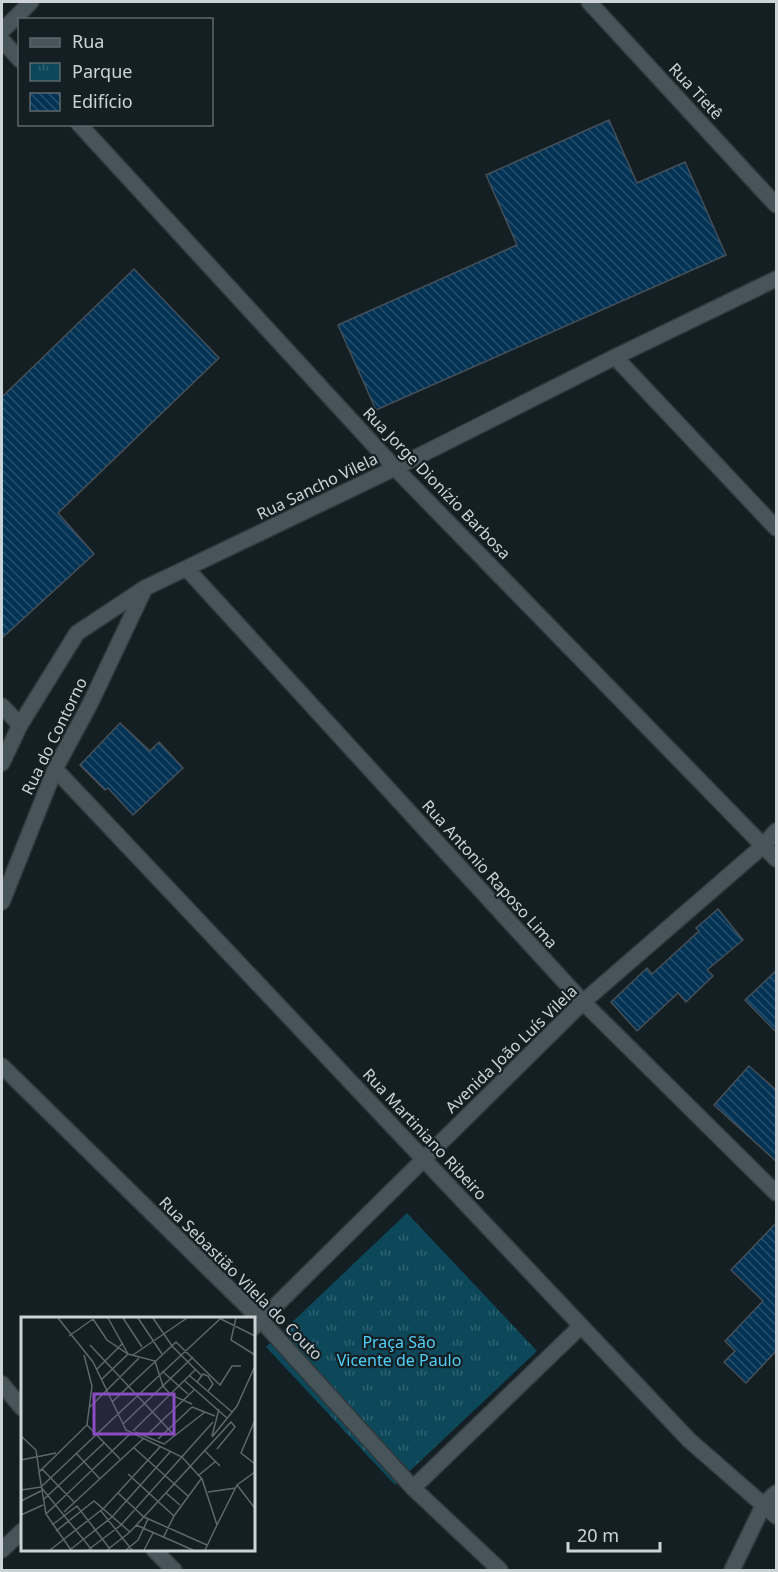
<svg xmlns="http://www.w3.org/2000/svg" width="778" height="1572" font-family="'Noto Sans',sans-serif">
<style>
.park{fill:url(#park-tufts)}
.building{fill:url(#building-back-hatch);stroke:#464f57;stroke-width:1.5}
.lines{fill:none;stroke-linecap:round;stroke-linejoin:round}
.minor-casing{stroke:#32393c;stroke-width:18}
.secondary-casing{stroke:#32393c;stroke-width:18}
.minor{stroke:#475459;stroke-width:15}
.secondary{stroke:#475459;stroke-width:15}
.labels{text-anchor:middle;stroke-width:4.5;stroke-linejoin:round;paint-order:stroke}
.street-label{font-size:16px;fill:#ccd3d6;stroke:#141f23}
.park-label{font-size:16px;fill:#51d0fa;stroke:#141f23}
.inset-road{fill:none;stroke:#5e676b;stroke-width:1.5}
.view{fill:#8b4dc4;fill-opacity:0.15;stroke:#8b4dc4;stroke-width:3}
.inset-edge{fill:none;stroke:#ccd3d6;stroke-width:3}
</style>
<defs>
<pattern id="park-tufts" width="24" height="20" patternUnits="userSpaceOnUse" patternTransform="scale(1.5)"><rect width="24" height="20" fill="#0d485a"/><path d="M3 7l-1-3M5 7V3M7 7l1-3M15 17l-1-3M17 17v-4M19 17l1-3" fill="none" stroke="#2f6271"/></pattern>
<pattern id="building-back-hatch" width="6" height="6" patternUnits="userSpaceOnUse" patternTransform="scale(1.5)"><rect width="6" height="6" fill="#033354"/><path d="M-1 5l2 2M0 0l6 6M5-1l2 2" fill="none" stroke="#27506c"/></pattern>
</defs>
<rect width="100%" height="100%" fill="#141f23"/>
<polygon class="park" points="407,1213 537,1351 395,1485 266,1347"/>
<g class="building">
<polygon points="609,120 637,183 685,162 726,255 376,410 338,325 517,245 486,175"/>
<polygon points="134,269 219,358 58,513 94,554 2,638 2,397"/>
<polygon points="120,723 150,751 159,742 183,768 133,815 108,788 105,790 80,765"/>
<polygon points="718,909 743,940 707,970 713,976 686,1002 678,993 637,1031 611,1002 647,968 652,974 699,931 696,928"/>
<polygon points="777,970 777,1033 745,1000"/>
<polygon points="749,1066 777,1091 777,1162 714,1105"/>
<polygon points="777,1222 777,1350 746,1383 724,1362 735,1351 725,1341 763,1301 731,1270"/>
</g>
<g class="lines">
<defs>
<g id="minor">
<polyline points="589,2 776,205"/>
<polyline points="2,31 31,2"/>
<polyline points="615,357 776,528"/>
<polyline points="395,468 776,859"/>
<polyline points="187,569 583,1002 776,1193"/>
<polyline points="2,706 20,725"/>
<polyline points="55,769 689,1440 776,1516"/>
<polyline points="2,902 55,769 90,704 145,588"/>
<polyline points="2,1066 261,1320 413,1488 500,1570"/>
<polyline points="254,1327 583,1002 764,845 776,831"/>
<polyline points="2,1384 22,1408"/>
<polyline points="413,1488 580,1327"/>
<polyline points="2,1550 22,1531"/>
<polyline points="154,1550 174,1570"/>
<polyline points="732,1570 764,1504 776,1493"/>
</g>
<g id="secondary">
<polyline points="2,40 20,60"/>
<polyline points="79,124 395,468"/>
<polyline points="2,763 20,725 77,633 145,588 395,468 615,357 776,279"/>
</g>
</defs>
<use href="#minor" class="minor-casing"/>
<use href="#secondary" class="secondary-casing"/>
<use href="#minor" class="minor"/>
<use href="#secondary" class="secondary"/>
</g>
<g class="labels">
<g class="street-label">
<text transform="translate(696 91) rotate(47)" y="6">Rua Tietê</text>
<text transform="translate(437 483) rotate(46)" y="6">Rua Jorge Dionízio Barbosa</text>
<text transform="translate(317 486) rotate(-26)" y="6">Rua Sancho Vilela</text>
<text transform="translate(54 736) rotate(-64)" y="6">Rua do Contorno</text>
<text transform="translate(490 874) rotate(48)" y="6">Rua Antonio Raposo Lima</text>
<text transform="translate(511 1049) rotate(-44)" y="6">Avenida João Luís Vilela</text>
<text transform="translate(425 1134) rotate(47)" y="6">Rua Martiniano Ribeiro</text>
<text transform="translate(241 1278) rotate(45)" y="6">Rua Sebastião Vilela do Couto</text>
</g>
<g class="park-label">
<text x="399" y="1348">Praça São<tspan x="399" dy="18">Vicente de Paulo</tspan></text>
</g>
</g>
<g transform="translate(21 1317)">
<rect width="234" height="234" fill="#141f23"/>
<path class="inset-road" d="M37 1 72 45 105 113 161 140 181 162 196 208 184 233M102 1 121 30M117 1 141 37M132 1 151 29 181 59M215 1 210 23 234 38M72 2 86 23 107 37 134 44 142 69 150 78 171 87M200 2 234 19M48 19 72 2M69 28 153 118M112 38 166 1M76 52 102 26M141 54 167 77M169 59 211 95M81 62 107 37 87 1M164 64 206 101M176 65 182 57 187 59 192 67 187 74M91 85 155 25 199 68 211 49H220M69 90 118 41M171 90 194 99M97 97 200 1M234 103 220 136 234 147M102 107 172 40M66 108 99 142M112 114 174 53M114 115 143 127 184 95M126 118 173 73M0 119 15 133 18 154M191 119 198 92M191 120 216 89 234 49M137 122 171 90M112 130 167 179M183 133 199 149M55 136 79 162M0 143 35 136M21 152 54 186M107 157 153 199M178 158 195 144M216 168 233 190M20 170 97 97M0 173 20 170 71 233M187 175 215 171M97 176 123 200 186 228M145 176 159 188M22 183 83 126M0 184 20 174M80 194 111 233M43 195 122 122M25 197 110 116M0 198 22 188M31 208 56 189 89 232M115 208 172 233M196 208 216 168 234 155M35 214 73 184 109 215M142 221 153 199 180 162M50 232 91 200 149 135M29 233 83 191 139 130M50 233 25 197 18 155 66 108 71 69 63 38M67 233 100 208 192 105M86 233 109 215 210 105 214 110 196 132M105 233 117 223 127 202M123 233 132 216"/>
<path class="view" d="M73 77H153V117H73Z"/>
<rect width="234" height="234" class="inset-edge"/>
</g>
<rect width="778" height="1572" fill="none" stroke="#ccd3d6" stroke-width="6"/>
<rect x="18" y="18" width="195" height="108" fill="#141f23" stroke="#5e676b" stroke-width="1.5"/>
<rect x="30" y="38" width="30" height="9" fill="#475459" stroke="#5e676b" stroke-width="1.5"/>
<text x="72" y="48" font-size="18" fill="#ccd3d6">Rua</text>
<rect x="30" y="63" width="30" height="18" fill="url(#park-tufts)" stroke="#5e676b" stroke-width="1.5"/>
<text x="72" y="78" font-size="18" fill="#ccd3d6">Parque</text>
<rect x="30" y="93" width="30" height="18" fill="url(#building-back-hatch)" stroke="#5e676b" stroke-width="1.5"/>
<text x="72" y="108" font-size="18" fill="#ccd3d6">Edifício</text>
<path d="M568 1542v9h92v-9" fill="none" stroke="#ccd3d6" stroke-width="3"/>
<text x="577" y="1542" font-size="18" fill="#ccd3d6" stroke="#141f23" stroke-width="4.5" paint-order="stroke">20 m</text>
</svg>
